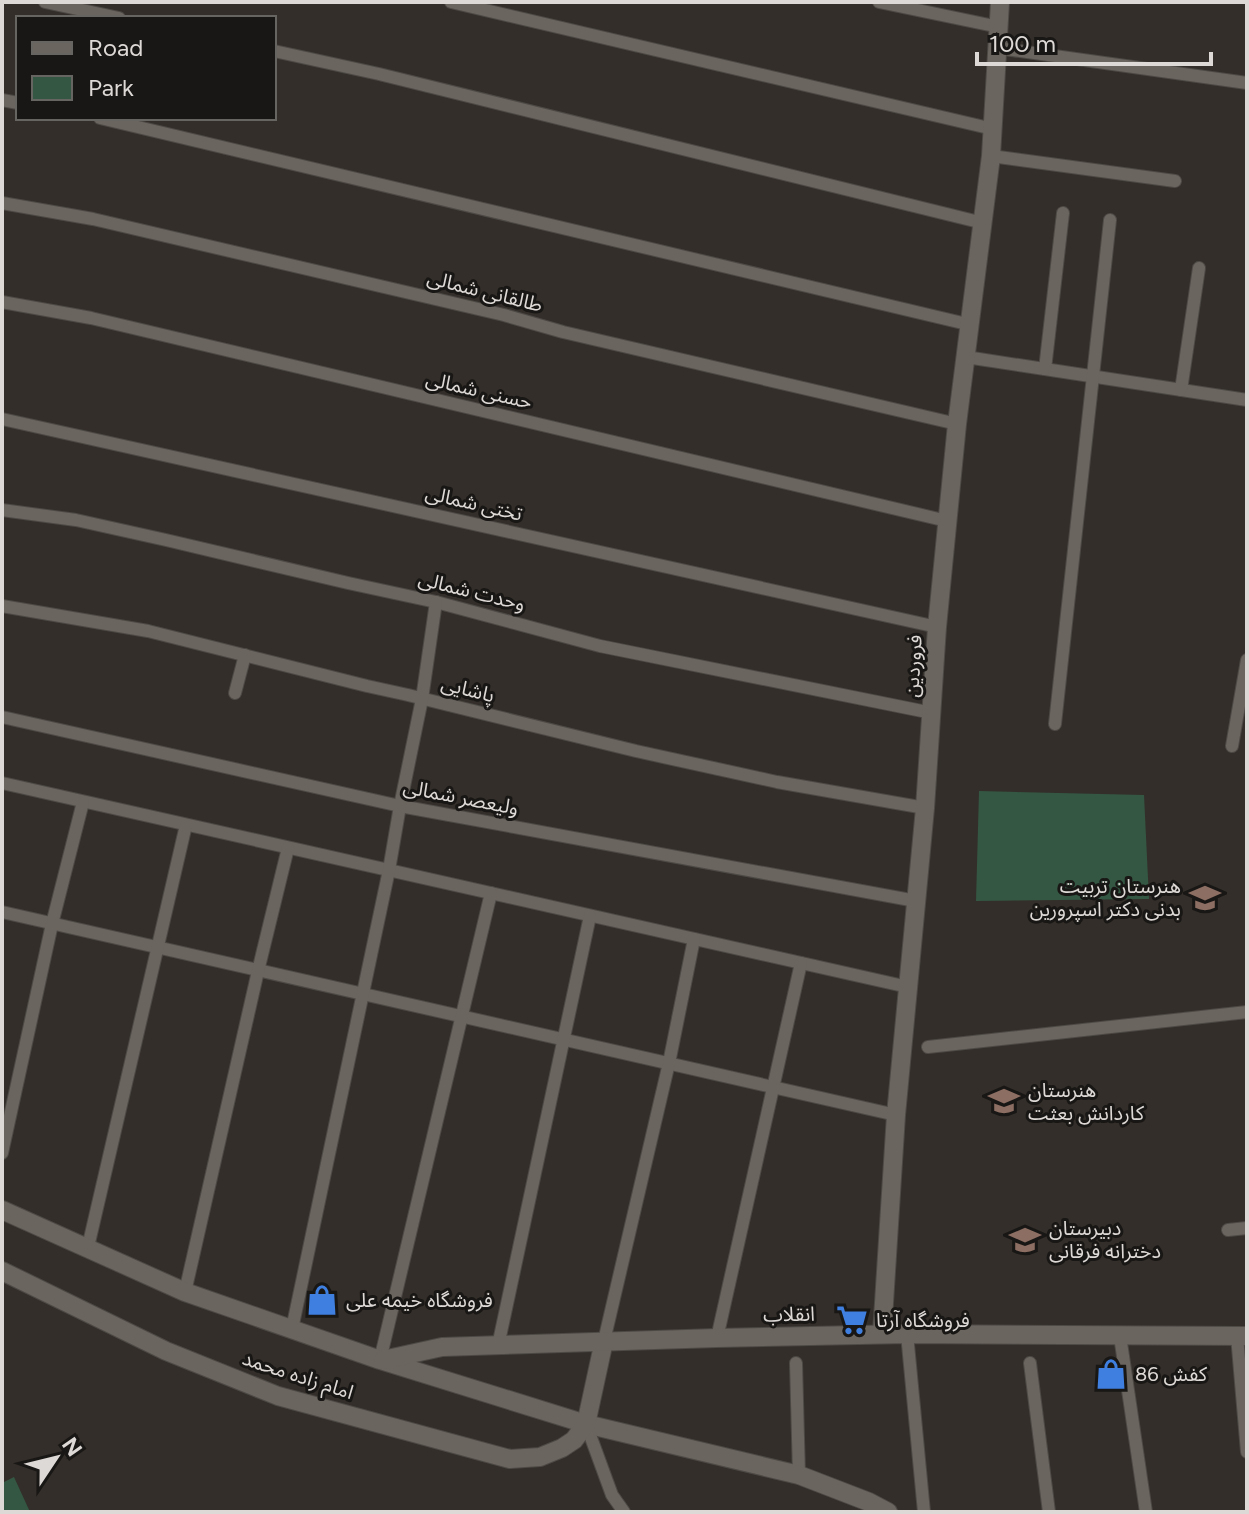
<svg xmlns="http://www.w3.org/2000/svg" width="1249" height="1514" font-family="Figtree,'Noto Sans Arabic',sans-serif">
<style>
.green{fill:#345743}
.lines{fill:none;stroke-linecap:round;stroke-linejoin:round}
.street-casing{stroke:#4d4945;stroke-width:14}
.secondary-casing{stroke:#4d4945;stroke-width:20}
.street{stroke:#6b655f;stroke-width:12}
.secondary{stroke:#6b655f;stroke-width:18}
.labels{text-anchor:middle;stroke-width:6;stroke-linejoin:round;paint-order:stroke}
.street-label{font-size:20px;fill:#ddd9d6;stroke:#191715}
.poi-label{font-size:20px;fill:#ddd9d6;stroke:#191715;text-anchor:start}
</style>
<rect width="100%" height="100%" fill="#332e29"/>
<g class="green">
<polygon points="979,791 1144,795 1149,899 976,901"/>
<polygon points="14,1477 30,1512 2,1512 2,1483"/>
</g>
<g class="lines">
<defs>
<g id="street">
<polyline points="45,2 119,18"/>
<polyline points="451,2 993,129"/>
<polyline points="879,2 999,27"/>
<polyline points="998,48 1247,83"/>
<polyline points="274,51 379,74 983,223"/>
<polyline points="2,100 18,103"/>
<polyline points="100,118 971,325"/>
<polyline points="991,156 1175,181"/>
<polyline points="2,203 93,219 504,315 563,332 957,424"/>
<polyline points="2,302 91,318 947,521"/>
<polyline points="966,357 1247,400"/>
<polyline points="1045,369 1063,213"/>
<polyline points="1181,390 1199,268"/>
<polyline points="2,419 937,627"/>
<polyline points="2,510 76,520 166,540 348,583 436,602 600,646 932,713"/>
<polyline points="2,606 148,631 367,686 408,695 636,751 777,782 925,808"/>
<polyline points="235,693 245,655"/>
<polyline points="2,717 400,806 916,901"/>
<polyline points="1055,724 1110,220"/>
<polyline points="1232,746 1247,660"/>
<polyline points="2,783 908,987"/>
<polyline points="2,912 896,1115"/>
<polyline points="928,1047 1247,1012"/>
<polyline points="2,1153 52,924 83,802"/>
<polyline points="1228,1230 1247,1228"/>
<polyline points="88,1247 186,825"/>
<polyline points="185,1292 258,971 288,848"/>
<polyline points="292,1329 389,870 400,806 422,699 436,602"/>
<polyline points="907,1334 924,1512"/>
<polyline points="1120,1336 1146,1512"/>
<polyline points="1237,1336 1247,1452"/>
<polyline points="717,1338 801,963"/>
<polyline points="604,1341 669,1063 694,939"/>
<polyline points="498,1346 590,916"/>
<polyline points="380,1360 491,893"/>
<polyline points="796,1363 799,1475"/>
<polyline points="1030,1363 1049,1512"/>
<polyline points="586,1424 612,1495 624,1512"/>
</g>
<g id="secondary">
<polyline points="2,1210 185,1292 380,1360 586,1424 799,1475 869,1502 888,1512"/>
<polyline points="2,1271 166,1351 278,1396 510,1459 540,1457 562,1448 574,1440 586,1424 604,1341"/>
<polyline points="882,1334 896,1115 925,808 937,627 957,424 991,156 1000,2"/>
<polyline points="383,1360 442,1347 717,1338 907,1334 1247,1336"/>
</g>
</defs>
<use href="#street" class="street-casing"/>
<use href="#secondary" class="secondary-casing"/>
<use href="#street" class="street"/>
<use href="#secondary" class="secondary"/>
</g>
<defs>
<symbol id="school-bare" viewBox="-9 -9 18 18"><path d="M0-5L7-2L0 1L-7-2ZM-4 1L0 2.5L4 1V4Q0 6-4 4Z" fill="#8d6e63" stroke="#191715" stroke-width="2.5" paint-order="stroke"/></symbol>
<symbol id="shop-bare" viewBox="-9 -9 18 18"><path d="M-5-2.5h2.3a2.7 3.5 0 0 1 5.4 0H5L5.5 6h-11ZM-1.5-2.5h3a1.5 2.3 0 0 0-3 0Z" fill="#3f7fe0" stroke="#191715" stroke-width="2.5" paint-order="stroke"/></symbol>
<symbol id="supermarket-bare" viewBox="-9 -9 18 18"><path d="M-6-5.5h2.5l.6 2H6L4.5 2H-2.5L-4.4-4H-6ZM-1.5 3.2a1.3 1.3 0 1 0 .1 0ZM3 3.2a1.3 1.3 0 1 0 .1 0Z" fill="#3f7fe0" stroke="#191715" stroke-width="2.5" paint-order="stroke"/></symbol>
</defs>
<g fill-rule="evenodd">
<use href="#school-bare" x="1183" y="876" width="44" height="44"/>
<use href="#school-bare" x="982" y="1079" width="44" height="44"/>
<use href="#school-bare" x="1003" y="1218" width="44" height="44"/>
<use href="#shop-bare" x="300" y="1278" width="44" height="44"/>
<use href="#supermarket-bare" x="830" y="1298" width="44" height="44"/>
<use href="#shop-bare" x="1089" y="1352" width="44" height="44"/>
</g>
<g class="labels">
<g class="street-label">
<text transform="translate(485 291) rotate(14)" y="7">طالقانی شمالی</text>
<text transform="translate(479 390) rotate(13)" y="7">حسنی شمالی</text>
<text transform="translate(474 503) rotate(13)" y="7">تختی شمالی</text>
<text transform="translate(472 591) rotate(14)" y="7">وحدت شمالی</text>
<text transform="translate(913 666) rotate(-87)" y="7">فروردین</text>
<text transform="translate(468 689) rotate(14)" y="7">پاشایی</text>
<text transform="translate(461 797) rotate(11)" y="7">ولیعصر شمالی</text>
<text transform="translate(789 1314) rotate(-1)" y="7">انقلاب</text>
<text transform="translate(298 1375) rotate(18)" y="7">امام زاده محمد</text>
</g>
<g class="poi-label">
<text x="1181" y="893" text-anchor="end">هنرستان تربیت<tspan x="1181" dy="23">بدنی دکتر اسپرورین</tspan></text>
<text x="1028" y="1097">هنرستان<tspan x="1028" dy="23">کاردانش بعثت</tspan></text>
<text x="1049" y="1235">دبیرستان<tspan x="1049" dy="23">دخترانه فرقانی</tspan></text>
<text x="346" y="1307">فروشگاه خیمه علی</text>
<text x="876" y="1327">فروشگاه آرتا</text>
<text x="1135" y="1381">کفش 86</text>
</g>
</g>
<rect width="1249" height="1514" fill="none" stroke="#ddd9d6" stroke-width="8"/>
<rect x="16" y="16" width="260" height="104" fill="#191715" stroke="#676562" stroke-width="2"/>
<rect x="32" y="42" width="40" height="12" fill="#6b655f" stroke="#676562" stroke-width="2"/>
<text x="88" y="56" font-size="24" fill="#ddd9d6">Road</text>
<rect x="32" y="76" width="40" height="24" fill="#345743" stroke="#676562" stroke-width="2"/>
<text x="88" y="96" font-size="24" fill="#ddd9d6">Park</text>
<g transform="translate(56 1458) rotate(55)" stroke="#191715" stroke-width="6" paint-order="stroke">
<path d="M0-6L14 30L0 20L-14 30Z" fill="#ddd9d6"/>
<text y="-12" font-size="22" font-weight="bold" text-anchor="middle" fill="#ddd9d6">N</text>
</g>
<path d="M977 52v12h234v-12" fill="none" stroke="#ddd9d6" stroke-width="4"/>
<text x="989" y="52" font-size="24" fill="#ddd9d6" stroke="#191715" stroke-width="6" paint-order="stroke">100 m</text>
</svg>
